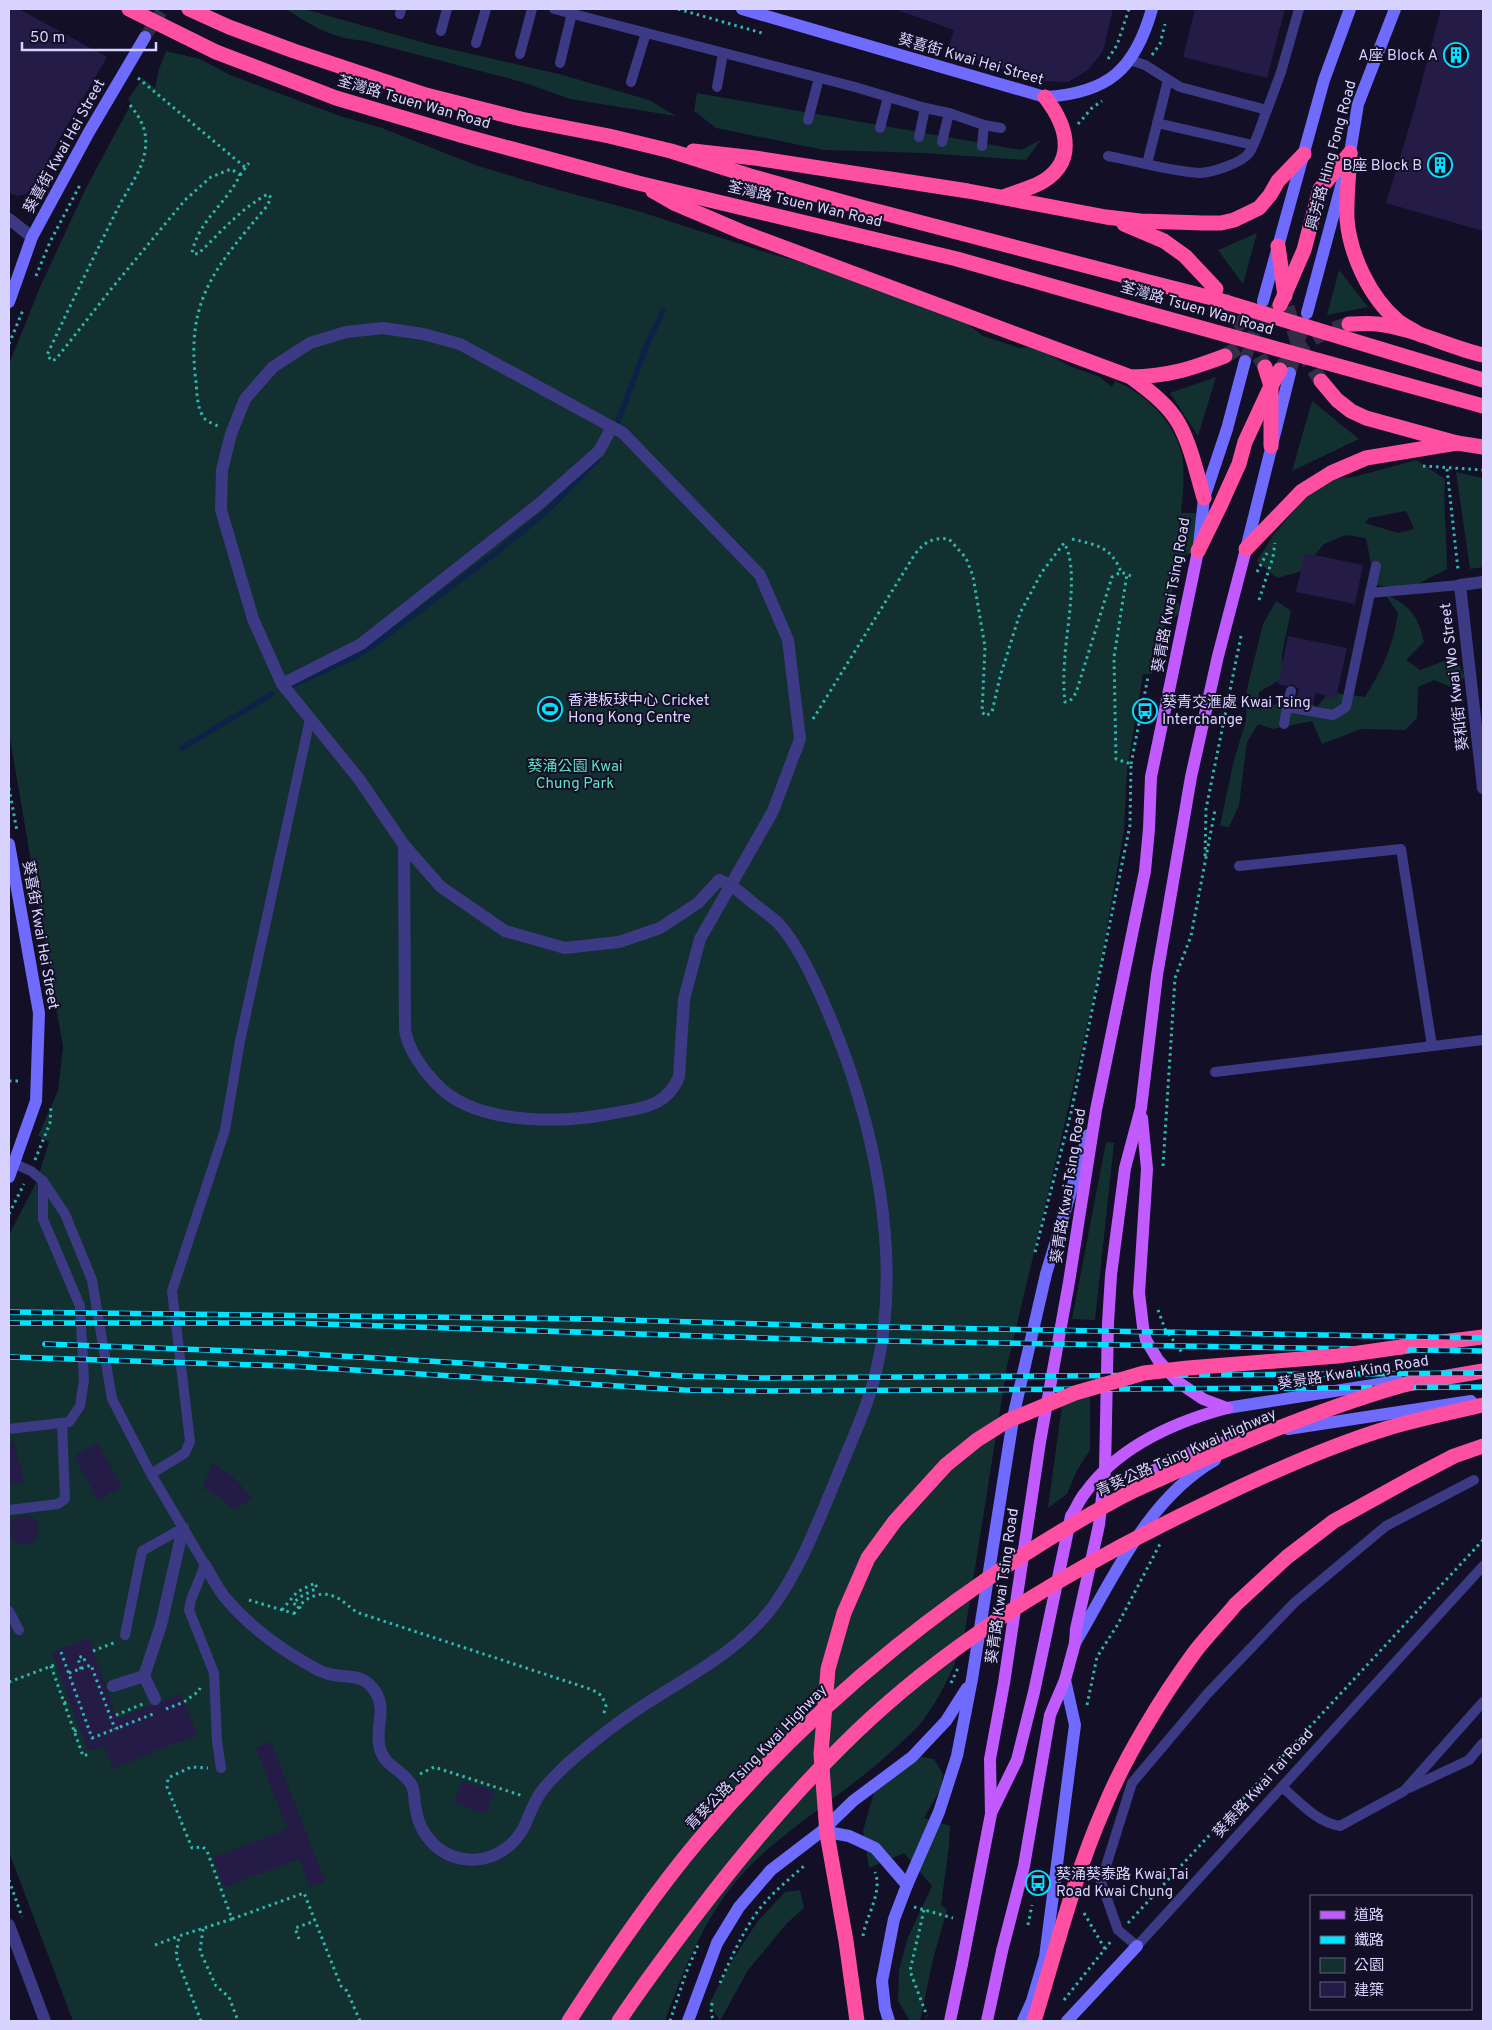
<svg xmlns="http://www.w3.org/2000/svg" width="1492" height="2030" font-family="Overpass,'Noto Sans TC',sans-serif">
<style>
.green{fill:#12302f;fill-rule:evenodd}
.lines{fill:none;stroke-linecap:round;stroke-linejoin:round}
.stream{stroke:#0c2248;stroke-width:5.5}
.building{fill:#241b47}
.secondary-tunnel{stroke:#312d47;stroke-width:12;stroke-dasharray:12 6;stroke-linecap:butt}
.highway-tunnel{stroke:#312d47;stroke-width:15;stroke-dasharray:15 8;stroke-linecap:butt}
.path{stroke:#2fb8b0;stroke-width:3;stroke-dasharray:2.5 4;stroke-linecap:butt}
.lane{stroke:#3d3a85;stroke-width:10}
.street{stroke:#3d3a85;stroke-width:12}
.secondary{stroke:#6f6bff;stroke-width:12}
.primary{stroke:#c25bff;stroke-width:12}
.highway{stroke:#ff4fa3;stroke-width:15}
.rail-casing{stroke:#00e5ff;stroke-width:5.5}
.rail{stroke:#130f26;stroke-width:4;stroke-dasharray:11;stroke-linecap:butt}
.path-bridge{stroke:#2fb8b0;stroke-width:3;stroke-dasharray:2.5 4;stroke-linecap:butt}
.primary-bridge{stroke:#c25bff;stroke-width:12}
.highway-bridge{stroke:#ff4fa3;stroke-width:15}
.labels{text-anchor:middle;stroke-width:4;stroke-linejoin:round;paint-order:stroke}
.poi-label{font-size:15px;fill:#d9d4ff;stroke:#130f26;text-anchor:start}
.street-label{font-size:15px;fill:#d9d4ff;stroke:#130f26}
.park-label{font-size:15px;fill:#5fe0c0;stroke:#130f26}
</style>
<rect width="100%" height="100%" fill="#130f26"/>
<g class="green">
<path d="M286 9H304L432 45 559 74 649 100 676 116 570 99 522 82 365 41C331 38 314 27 286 9Z"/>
<path d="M166 51 200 59 230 75 340 116 382 128 475 165 558 190 638 211 771 254 791 259 960 318 983 336 1020 348 1035 346 1069 366 1100 377 1112 387 1115 381C1145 393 1175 422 1182 455 1185 474 1183 495 1181 513H1196L1198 551 1176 558 1171 599 1185 607 1163 629 1152 674H1143L1127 770 1124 830 1100 968 1070 1101 1007 1366 963 1644C951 1673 940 1699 920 1724 913 1733 902 1741 893 1750 847 1793 791 1824 747 1869 706 1912 685 1967 665 2021H73L9 1852V1235L37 1181 49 1142 38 1136 58 1091 63 1047 9 733V364L41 285 86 188 131 104 128 99 143 78 155 88 159 69Z"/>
<polygon points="697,93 1021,150 1041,140 1026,160 924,153 824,150 716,128 694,111"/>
<polygon points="1257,233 1243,284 1218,250"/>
<polygon points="1339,270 1368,307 1327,315"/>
<polygon points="1216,377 1198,436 1170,393"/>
<polygon points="1312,401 1359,439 1292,471"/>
<path d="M1416 460 1445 479C1443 509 1447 538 1447 569L1408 589 1375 585 1366 538 1346 535 1324 544 1302 571 1277 578 1257 561 1272 537 1306 496 1335 478 1354 477ZM1406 511 1414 529 1398 533 1365 523 1369 518Z"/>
<polygon points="1456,472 1483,478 1483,567 1470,569"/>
<path d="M1385 594C1410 605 1418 616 1424 642L1406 660 1420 670 1455 657 1465 677 1453 688 1434 680 1418 687 1417 718 1405 730 1361 729 1322 744 1312 721 1273 729 1258 724 1247 742 1239 805 1229 827 1220 826 1233 764 1246 720 1247 689 1263 624 1276 601 1291 611 1282 654V679L1259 692V710L1300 695 1317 707 1329 692 1365 697C1384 666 1392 649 1398 613Z"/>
<polygon points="1106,1142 1114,1143 1095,1320 1072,1319"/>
<polygon points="1090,1392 1090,1450 1076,1472 1067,1494 1048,1508 1062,1405"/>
<polygon points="905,1754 934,1759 943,1774 941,1788 924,1818 950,1826 949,1846 941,1905 947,1910 933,1959 920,2021 910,2021 898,2001 899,1970 908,1937 932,1886 904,1853 869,1868 863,1831 877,1782"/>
<polygon points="800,1890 804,1908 787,1923 748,1970 720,2021 709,2004 732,1961 757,1922 785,1892"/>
</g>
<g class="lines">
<g class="stream">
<polyline points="618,421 648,342 663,311"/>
<polyline points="291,686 361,654 374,645 498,551 547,511 597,460"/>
<polyline points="182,748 272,694"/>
</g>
</g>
<g class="building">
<polygon points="9,9 19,9 107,57 59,139 35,187 26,194 18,196 9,193"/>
<polygon points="900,9 1113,9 1103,51 1088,70 1068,82 1037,81 948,49 954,30 900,11"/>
<polygon points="1195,9 1285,9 1267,78 1183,57"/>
<polygon points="1441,9 1483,9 1483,231 1386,203 1414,111"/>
<polygon points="1305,553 1363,565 1355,604 1296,592"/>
<polygon points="1288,636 1347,648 1336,698 1316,693 1313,704 1296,701 1299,689 1292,684 1287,686 1278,684"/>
<polygon points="14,1441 24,1482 9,1486 9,1442"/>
<polygon points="98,1443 122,1487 98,1500 74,1456"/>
<polygon points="212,1463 234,1478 253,1498 233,1509 220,1497 203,1488"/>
<circle cx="24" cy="1530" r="15"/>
<polygon points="89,1638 117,1719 150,1706 158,1706 163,1701 181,1694 198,1736 165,1747 113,1769 103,1746 88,1751 52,1652"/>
<polygon points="271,1742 325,1881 310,1887 299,1859 224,1887 213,1858 287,1829 256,1748"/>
<polygon points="462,1781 494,1791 487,1814 454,1803"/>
</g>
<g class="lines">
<g class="secondary-tunnel">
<polyline points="145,37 163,9"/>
<polyline points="1245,361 1263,304"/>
<polyline points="1290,373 1306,318"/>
</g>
<g class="highway-tunnel">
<polyline points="1223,298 1233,309 1265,367"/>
<polyline points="1287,307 1299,346 1321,381"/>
<path d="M1225 356C1247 343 1266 329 1279 307"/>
<path d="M1280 370C1301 341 1315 335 1349 324"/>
</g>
<g class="path">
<polyline points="678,9 762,33"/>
<polyline points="1152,55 1160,44 1165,24"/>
<polyline points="1108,59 1117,45 1129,9"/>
<polyline points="138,78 246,168"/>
<path d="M130 105C142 120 148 132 145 151 142 172 126 191 117 210 93 258 70 306 47 355L52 361 56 359 112 288 185 200 211 177 231 169 240 175C227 203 198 221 192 253L198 254C220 233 241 208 268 194L271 198 267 206C217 266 185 298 196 382 197 393 197 410 205 419 208 422 214 424 218 426"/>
<polyline points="1078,124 1092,108 1102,101"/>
<polyline points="240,175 249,163"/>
<polyline points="36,276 50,242 80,185"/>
<polyline points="9,344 23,310"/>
<polyline points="1423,466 1483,470"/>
<polyline points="1447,469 1458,570"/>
<path d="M1072 539C1096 545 1111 546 1121 572"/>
<polyline points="1257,572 1267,553"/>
<polyline points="1259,600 1273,557 1275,543"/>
<path d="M813 719 915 554C925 542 932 537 949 539L966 558 973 576 985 647 982 712 986 716 992 712 1000 677 1020 613 1042 572 1064 543C1079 566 1067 627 1065 655 1064 671 1063 686 1065 702L1070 701 1076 693 1112 577 1121 572 1131 576"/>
<polyline points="1131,764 1148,677"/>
<polyline points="9,788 17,831"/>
<polyline points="1205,856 1206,809 1241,636"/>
<polyline points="9,1081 18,1081"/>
<polyline points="35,1160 50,1123 51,1107"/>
<polyline points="1163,1166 1175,978 1191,936 1215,810"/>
<polyline points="9,1214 24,1184"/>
<polyline points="1035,1252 1071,1113 1130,825 1131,764 1116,759 1114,657 1127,574"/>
<polyline points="1158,1310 1165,1329 1183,1354"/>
<polyline points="249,1600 299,1615"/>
<polyline points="282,1610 297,1592 315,1583 317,1588 300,1597 293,1603 302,1609"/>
<path d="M294 1614C301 1600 317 1590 333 1596 343 1599 350 1609 359 1613L593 1690 602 1696 606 1706 603 1716"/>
<polyline points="93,1651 116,1642"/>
<polyline points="51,1666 83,1756 89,1754"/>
<polyline points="81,1669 78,1658 83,1656 85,1661"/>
<polyline points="9,1682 57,1664"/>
<polyline points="951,1683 958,1668"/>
<polyline points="64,1703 70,1701"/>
<polyline points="1087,1705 1097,1657 1118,1624 1160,1544"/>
<polyline points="166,1709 184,1702 199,1691 200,1688"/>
<polyline points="116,1715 143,1704"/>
<polyline points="120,1727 153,1714"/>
<polyline points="74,1731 80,1729"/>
<polyline points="420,1774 434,1767 523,1796"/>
<polyline points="9,1880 22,1917"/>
<polyline points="914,1907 953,1918"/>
<polyline points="924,1910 910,1971 927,2016"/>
<polyline points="1084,1913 1105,1949"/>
<polyline points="232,1919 304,1893 341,1986 347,1991 360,2021"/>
<polyline points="1128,1923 1483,1540"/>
<polyline points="1028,1925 1032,1905"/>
<polyline points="203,1929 200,1951 216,1986 229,1997 238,2021"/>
<path d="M863 1936C866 1916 883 1892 875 1872"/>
<polyline points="299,1939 295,1928 315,1921"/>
<polyline points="155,1945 179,1936"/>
<path d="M720 1983C730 1960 741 1936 755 1915 768 1896 787 1881 804 1866"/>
<polyline points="1064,2000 1112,1940"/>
<polyline points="712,2003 711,2014 714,2021"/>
<polyline points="201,2021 176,1956 179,1936 232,1919 207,1851 203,1847 192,1848 167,1787 168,1778 191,1767 208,1768"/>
<polyline points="670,2021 686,1973 698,1945"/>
</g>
<g class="lane">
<polyline points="554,9 855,87 925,108 949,113 984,125 1001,128"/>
<polyline points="400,14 401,9"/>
<polyline points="441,31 447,9"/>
<polyline points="476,43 486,9"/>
<polyline points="520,54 532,9"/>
<polyline points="1130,60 1145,65 1180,87 1267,110 1281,72 1299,9"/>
<polyline points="560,63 572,13"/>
<polyline points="631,82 646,33"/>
<polyline points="717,87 723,53"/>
<polyline points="808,120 819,78"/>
<polyline points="1157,123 1253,145"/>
<polyline points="880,128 888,97"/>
<polyline points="919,137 925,108"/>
<polyline points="942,142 949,113"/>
<polyline points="982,146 984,125"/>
<path d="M1108 156C1135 161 1173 172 1199 173 1211 173 1242 163 1249 153 1257 141 1261 124 1267 110"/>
<polyline points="1147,164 1168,80"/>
<polyline points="1370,593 1376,566"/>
<polyline points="1287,707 1291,691"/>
<polyline points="1284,724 1287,707 1333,715 1346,707 1370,593 1460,585"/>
<polyline points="1239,866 1401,849 1432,1046"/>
<polyline points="1215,1072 1483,1040"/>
<polyline points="15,1164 31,1171 43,1181 65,1214 92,1280 112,1399 151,1474 205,1565 191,1600 189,1610 214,1673 217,1741 221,1768"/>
<polyline points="9,1429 69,1422 80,1406 84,1380 80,1306 43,1219 43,1181"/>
<polyline points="151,1474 185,1453 190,1441 172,1291 225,1130 240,1041 310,719"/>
<polyline points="1474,1480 1386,1526 1294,1603 1208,1693 1132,1783 1101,1882 1118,1930 1137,1946 1483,1566"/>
<polyline points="9,1510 58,1504 65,1499 62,1423"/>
<polyline points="9,1611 19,1630"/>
<polyline points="125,1635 142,1551 183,1528"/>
<path d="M1282 1787C1300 1802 1316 1822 1340 1826L1404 1791 1483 1702"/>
<polyline points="1409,1788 1469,1760 1483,1743"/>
</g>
<g class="street">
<polyline points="9,219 32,237"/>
<polyline points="1483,582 1460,585 1483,788"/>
<polyline points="282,684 361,644 539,504 599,451 612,427"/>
<path d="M205 1565C212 1577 218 1590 227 1600 248 1624 276 1646 304 1662 311 1666 318 1671 326 1673 345 1680 363 1670 376 1693 387 1711 374 1730 380 1749 385 1767 404 1770 412 1786 415 1793 414 1802 416 1810 420 1835 439 1856 464 1859 490 1863 514 1848 525 1825 529 1815 533 1805 539 1795 546 1784 556 1775 566 1765 591 1743 616 1723 644 1705 690 1675 741 1650 774 1605 801 1567 818 1522 836 1479 850 1444 867 1409 876 1372 904 1256 873 1117 827 1010 816 984 798 945 779 924 771 916 762 910 753 903 742 894 733 885 719 880L698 903 660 928 619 942 565 948 505 931 441 887 404 845 359 779 282 684 253 619 221 510 222 470 231 434 245 399 273 367 310 343 346 332 383 328 423 334 460 344 623 433 760 575 788 640 800 739 773 811 700 939 684 999 679 1077C665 1109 639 1108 609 1114 562 1123 490 1124 449 1095 440 1089 432 1079 425 1071 416 1058 408 1047 405 1030L404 845"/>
<polyline points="144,1676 161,1625 183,1528"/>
<polyline points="113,1686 144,1676 155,1699"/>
<polyline points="9,1925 45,2021"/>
</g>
<g class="secondary">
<path d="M742 9 1045 97C1109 93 1135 69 1152 9"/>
<polyline points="1263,301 1324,80 1350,9"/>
<polyline points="9,302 32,237 89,132 145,37"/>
<polyline points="1307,313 1350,153 1358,104 1395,9"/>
<polyline points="1199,545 1204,498 1227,429 1245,361"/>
<polyline points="1246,549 1290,373"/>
<polyline points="9,844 39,1013 36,1101 9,1177"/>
<polyline points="1227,1408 1398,1381"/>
<polyline points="1288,1429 1471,1401"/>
<path d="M1075 1643C1113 1579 1147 1499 1215 1460"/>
<polyline points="822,1831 849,1836 875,1848 907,1885"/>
<polyline points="688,2021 717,1943 739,1907 771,1870 822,1831 853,1801 912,1757 946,1721 967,1688"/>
<polyline points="889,2021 885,2008 882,1981 894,1919 907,1885 939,1812 957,1756 972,1679 1014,1413 1046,1274 1088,1135"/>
<polyline points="1023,2021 1032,2001 1045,1957 1075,1725 1065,1680"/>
<polyline points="1067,2021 1137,1946"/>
</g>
<g class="primary">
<polyline points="1142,1118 1147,1169 1139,1293 1143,1327 1146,1340 1158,1360 1178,1382 1203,1399 1227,1408"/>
<path d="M1127 1490C1164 1459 1194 1449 1241 1438"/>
<path d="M992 1811 1017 1760 1034 1692 1071 1516C1076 1509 1079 1500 1085 1493 1118 1447 1174 1422 1227 1408"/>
<polyline points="1002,1951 1024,1866 1050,1715 1065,1680 1075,1643 1076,1629 1099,1525 1105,1470 1108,1323 1111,1275 1125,1168 1141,1108 1157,975 1191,777 1218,656 1246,549"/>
<polyline points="962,1964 991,1814 990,1759 1004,1683 1040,1442 1069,1282 1096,1110 1145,871 1149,829 1151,777 1198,551"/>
</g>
<g class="highway">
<polyline points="189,9 229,27 294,51 426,95 521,119 609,136 671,151 750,176 861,207 1137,279"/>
<polyline points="216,52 336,98 464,136 638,183 957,259 1129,308"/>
<polyline points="693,151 755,158 968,191 1106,217 1140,221 1203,223 1221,223 1234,220 1259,208 1270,195 1278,181 1304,154"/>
<path d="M1350 153C1349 175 1346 198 1347 219 1350 255 1370 298 1398 321 1405 326 1413 330 1421 335"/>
<path d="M653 191 674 203 742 232 1131 377C1148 390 1168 404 1179 424 1191 446 1197 474 1204 498"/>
<path d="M1003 197C1014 193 1026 189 1036 185 1078 165 1069 128 1045 97"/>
<polyline points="1124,224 1164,241 1185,256 1216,289"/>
<polyline points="1278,246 1285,296"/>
<polyline points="1280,305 1304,250 1320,189 1350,153"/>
<path d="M1349 324C1358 324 1368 323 1377 324 1413 328 1448 347 1483 355"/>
<polyline points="1265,367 1271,386 1271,446"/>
<path d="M1131 377C1169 376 1190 369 1225 356"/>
<polyline points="1321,381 1337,400 1351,411 1366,418 1457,443 1483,447"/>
<polyline points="1246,549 1302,491 1331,473 1366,458 1457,443"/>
<polyline points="1198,551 1220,506 1239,464 1245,442 1271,386 1280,370"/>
<polyline points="1401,1347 1483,1337"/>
<polyline points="1407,1384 1483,1371"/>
<polyline points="1236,1604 1287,1557 1334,1521 1410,1479 1454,1456 1483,1446"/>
</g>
<defs>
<g id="rail">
<polyline points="9,1312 591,1319 830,1326 1483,1338"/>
<polyline points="9,1323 290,1323 829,1340 1483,1351"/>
<polyline points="45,1344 289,1353 684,1376 761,1378 1483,1373"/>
<polyline points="9,1357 289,1366 684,1390 762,1391 1483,1387"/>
</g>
</defs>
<use href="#rail" class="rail-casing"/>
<use href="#rail" class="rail"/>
<g class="path-bridge">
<polyline points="61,1652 92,1738 120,1727"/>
<polyline points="69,1673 91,1665 115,1729"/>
</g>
<g class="primary-bridge">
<polyline points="950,2021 962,1964"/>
<polyline points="987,2021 1002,1951"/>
</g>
<g class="highway-bridge">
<polyline points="129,9 216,52"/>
<polyline points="1137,279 1212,298 1483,380"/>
<polyline points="1129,308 1483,406"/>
<path d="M569 2021C609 1959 651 1897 698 1841 817 1699 963 1582 1125 1495 1143 1486 1161 1479 1179 1470 1216 1454 1252 1438 1289 1424 1328 1409 1367 1395 1407 1384"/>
<path d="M619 2021C643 1985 670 1949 696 1915 750 1844 805 1779 870 1719 971 1626 1093 1557 1215 1499 1271 1472 1329 1446 1388 1428 1419 1419 1452 1412 1483 1405"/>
<polyline points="857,2021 846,1941 827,1834 821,1754 828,1669 844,1613 868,1558 895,1521 946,1465 977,1440 1007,1421 1075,1393 1144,1373 1188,1368 1338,1356 1401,1347"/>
<path d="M1034 2021C1056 1950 1074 1876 1104 1808 1125 1757 1161 1698 1194 1653 1207 1636 1222 1621 1236 1604"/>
</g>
</g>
<defs>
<symbol id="building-ring" viewBox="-11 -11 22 22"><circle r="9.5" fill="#130f26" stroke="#00e5ff" stroke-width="1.5"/><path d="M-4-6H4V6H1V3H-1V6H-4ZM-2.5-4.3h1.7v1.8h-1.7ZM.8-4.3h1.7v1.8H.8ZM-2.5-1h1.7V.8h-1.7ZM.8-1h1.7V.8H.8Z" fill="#00e5ff"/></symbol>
<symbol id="stadium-ring" viewBox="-11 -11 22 22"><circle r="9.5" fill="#130f26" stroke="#00e5ff" stroke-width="1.5"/><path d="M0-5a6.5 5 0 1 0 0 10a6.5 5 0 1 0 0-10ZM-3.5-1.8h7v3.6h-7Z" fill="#00e5ff"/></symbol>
<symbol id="bus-ring" viewBox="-11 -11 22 22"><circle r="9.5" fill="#130f26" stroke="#00e5ff" stroke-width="1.5"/><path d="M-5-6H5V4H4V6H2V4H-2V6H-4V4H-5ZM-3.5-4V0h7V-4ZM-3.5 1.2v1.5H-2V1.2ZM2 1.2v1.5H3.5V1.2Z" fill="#00e5ff"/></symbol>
</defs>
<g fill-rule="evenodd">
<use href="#building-ring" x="1442" y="41" width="28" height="28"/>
<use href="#building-ring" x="1426" y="151" width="28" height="28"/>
<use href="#stadium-ring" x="536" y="695" width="28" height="28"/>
<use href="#bus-ring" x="1131" y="697" width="28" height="28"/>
<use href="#bus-ring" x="1024" y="1869" width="28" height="28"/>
</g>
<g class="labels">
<g class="poi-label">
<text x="1438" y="60" text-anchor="end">A座 Block A</text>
<text x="1422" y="170" text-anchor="end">B座 Block B</text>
<text x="568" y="705">香港板球中心 Cricket<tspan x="568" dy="17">Hong Kong Centre</tspan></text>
<text x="1162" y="707">葵青交滙處 Kwai Tsing<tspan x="1162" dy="17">Interchange</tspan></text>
<text x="1056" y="1879">葵涌葵泰路 Kwai Tai<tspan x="1056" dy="17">Road Kwai Chung</tspan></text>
</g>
<g class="street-label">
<text transform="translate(971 59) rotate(16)" y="5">葵喜街 Kwai Hei Street</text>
<text transform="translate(414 102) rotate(16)" y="5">荃灣路 Tsuen Wan Road</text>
<text transform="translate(64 146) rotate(-61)" y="5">葵喜街 Kwai Hei Street</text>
<text transform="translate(1331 155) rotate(-75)" y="5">興芳路 Hing Fong Road</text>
<text transform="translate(805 204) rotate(13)" y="5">荃灣路 Tsuen Wan Road</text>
<text transform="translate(1197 308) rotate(16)" y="5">荃灣路 Tsuen Wan Road</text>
<text transform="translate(1171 595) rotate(-80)" y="5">葵青路 Kwai Tsing Road</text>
<text transform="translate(1454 677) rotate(-97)" y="5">葵和街 Kwai Wo Street</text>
<text transform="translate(41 935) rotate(80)" y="5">葵喜街 Kwai Hei Street</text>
<text transform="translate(1068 1186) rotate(-81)" y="5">葵青路 Kwai Tsing Road</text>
<text transform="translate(1353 1372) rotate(-9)" y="5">葵景路 Kwai King Road</text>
<text transform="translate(1186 1452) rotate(-24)" y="5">青葵公路 Tsing Kwai Highway</text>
<text transform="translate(1002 1586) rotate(-82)" y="5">葵青路 Kwai Tsing Road</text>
<text transform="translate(756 1757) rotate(-46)" y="5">青葵公路 Tsing Kwai Highway</text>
<text transform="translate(1263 1783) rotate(-48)" y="5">葵泰路 Kwai Tai Road</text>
</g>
<g class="park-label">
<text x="575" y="771">葵涌公園 Kwai<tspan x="575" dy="17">Chung Park</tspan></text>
</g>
</g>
<rect width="1492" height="2030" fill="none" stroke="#d9d4ff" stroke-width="20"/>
<rect x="1310" y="1895" width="162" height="115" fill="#130f26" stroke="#625e7d"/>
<rect x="1320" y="1911" width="25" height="8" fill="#c25bff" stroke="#625e7d"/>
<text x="1354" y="1920" font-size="15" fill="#d9d4ff">道路</text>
<rect x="1320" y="1936" width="25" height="8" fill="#00e5ff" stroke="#625e7d"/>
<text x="1354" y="1945" font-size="15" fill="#d9d4ff">鐵路</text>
<rect x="1320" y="1958" width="25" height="15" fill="#12302f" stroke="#625e7d"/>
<text x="1354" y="1970" font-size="15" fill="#d9d4ff">公園</text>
<rect x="1320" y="1982" width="25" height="15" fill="#241b47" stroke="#625e7d"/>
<text x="1354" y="1995" font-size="15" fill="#d9d4ff">建築</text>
<path d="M22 42v8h134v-8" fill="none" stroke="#d9d4ff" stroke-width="2.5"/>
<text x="30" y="42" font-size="15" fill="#d9d4ff" stroke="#130f26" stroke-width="4" paint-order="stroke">50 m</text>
</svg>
